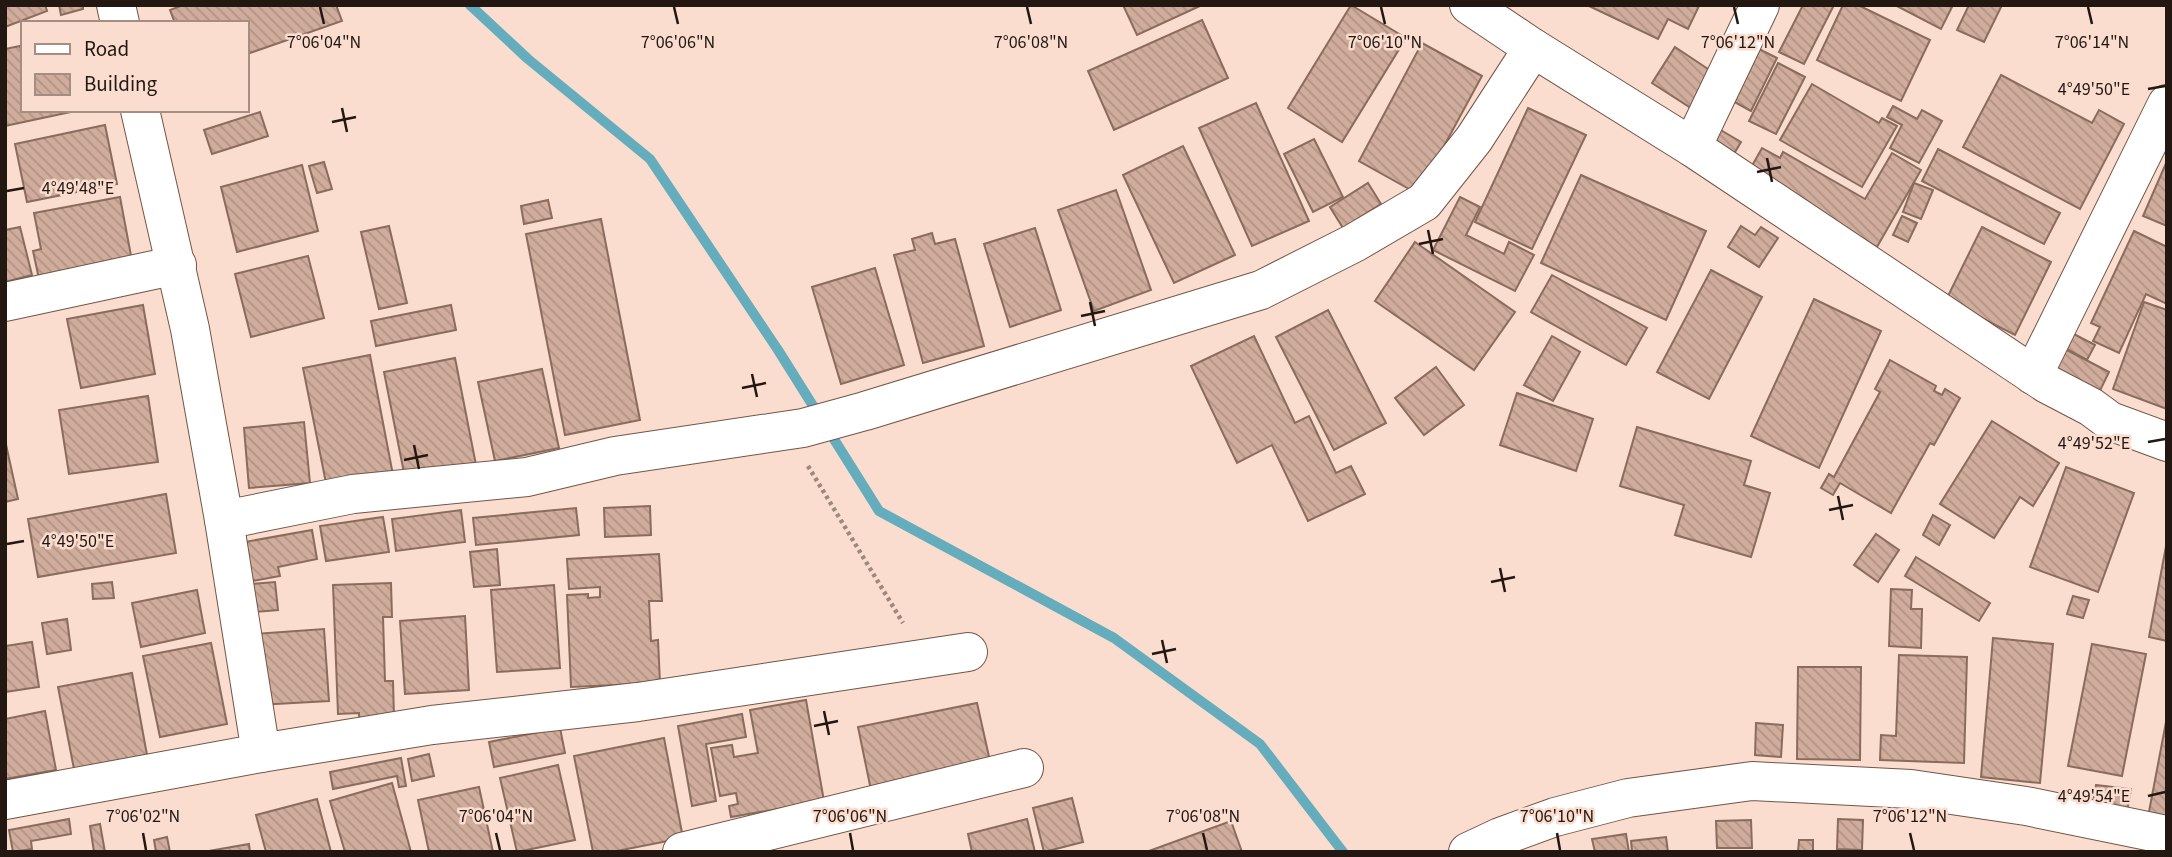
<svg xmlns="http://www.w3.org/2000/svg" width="2172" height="857" font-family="'Source Sans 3',sans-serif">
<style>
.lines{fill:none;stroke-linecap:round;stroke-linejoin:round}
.stream{stroke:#65acbc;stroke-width:10}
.building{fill:url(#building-back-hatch);stroke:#8a6b5c;stroke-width:2}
.minor-casing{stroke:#735546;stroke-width:40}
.path{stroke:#9e887e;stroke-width:4.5;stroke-dasharray:3.5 3.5;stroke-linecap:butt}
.minor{stroke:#fff;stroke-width:38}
.ticks{fill:none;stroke:#231711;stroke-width:2.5}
.ticks-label{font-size:18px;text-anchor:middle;fill:#231711;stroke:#faddcf;stroke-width:5;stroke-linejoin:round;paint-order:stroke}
</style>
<defs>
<pattern id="building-back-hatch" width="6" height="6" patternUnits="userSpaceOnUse" patternTransform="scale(1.75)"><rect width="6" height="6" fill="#cfac9c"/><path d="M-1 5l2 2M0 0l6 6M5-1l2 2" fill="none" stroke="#b19385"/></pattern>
</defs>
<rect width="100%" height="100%" fill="#faddcf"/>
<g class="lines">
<polyline class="stream" points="470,5 528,59 650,159 778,350 879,511 1114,638 1260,744 1343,852"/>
</g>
<g class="building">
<polygon points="5,5 45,5 47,11 5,27"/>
<polygon points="59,5 83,5 83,9 61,15"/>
<polygon points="183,5 336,5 342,21 247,54 247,23 175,23 170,10"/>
<polygon points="1123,5 1202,5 1137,35"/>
<polygon points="1351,5 1406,38 1342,142 1288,108"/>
<polygon points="1587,5 1697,5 1699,6 1688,29 1668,19 1658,39"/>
<polygon points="1803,5 1834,5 1804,64 1779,52"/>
<polygon points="1843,5 1858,5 1930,40 1901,101 1817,60"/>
<polygon points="1895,5 1953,5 1941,29"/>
<polygon points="1969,5 2002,5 1984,42 1957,30"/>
<polygon points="1202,20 1228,78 1114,130 1088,71"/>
<polygon points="1422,43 1482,76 1418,194 1359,161"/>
<polygon points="20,46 23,58 23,110 80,110 5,126 5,49"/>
<polygon points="1675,47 1714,73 1691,108 1652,83"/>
<polygon points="1757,48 1777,58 1751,111 1731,100"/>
<polygon points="1778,63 1805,77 1776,134 1749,121"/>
<polygon points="2001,75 2092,123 2099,110 2124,124 2080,209 1963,147"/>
<polygon points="1812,84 1879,123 1882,118 1897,126 1862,187 1780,140"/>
<polygon points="1256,103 1309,221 1252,246 1199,128"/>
<polygon points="1893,106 1917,119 1922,110 1942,121 1919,163 1890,148 1902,125 1887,117"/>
<polygon points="1528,108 1586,135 1532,249 1475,222"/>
<polygon points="260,112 268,136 212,154 204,130"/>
<polygon points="105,125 117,184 27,202 15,144"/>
<polygon points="1719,129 1741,142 1732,157 1711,144"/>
<polygon points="1314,139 1343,197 1313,212 1284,154"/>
<polygon points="1183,146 1235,255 1174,283 1123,175"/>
<polygon points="1762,148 1780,158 1783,152 1865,199 1892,153 1921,170 1877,247 1748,173"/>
<polygon points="1938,149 2060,213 2044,244 1922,181"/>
<polygon points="2167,161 2167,226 2143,216"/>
<polygon points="324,162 332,189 317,193 309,166"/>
<polygon points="302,165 318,231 237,252 221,187"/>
<polygon points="1581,175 1706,231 1666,320 1541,263"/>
<polygon points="1368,183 1381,204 1343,228 1330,207"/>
<polygon points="1914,183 1933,190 1921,219 1903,212"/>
<polygon points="1116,190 1151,290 1094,311 1058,210"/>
<polygon points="120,197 132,261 39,279 33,251 41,249 34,213"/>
<polygon points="1460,197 1480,207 1466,235 1504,254 1509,242 1534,255 1515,291 1433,250"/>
<polygon points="548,200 552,218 524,224 521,206"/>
<polygon points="1902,216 1917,223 1908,242 1893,235"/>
<polygon points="601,219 640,420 565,435 526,234"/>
<polygon points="389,226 407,303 379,309 361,232"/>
<polygon points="1741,226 1755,235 1761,227 1778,238 1759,267 1728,247"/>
<polygon points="20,227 32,275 5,282 5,230"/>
<polygon points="1982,227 2051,262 2015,335 1946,300"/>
<polygon points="1035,228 1061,310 1010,327 984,244"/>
<polygon points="2134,231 2167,247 2167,304 2146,294 2119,353 2093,341 2100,327 2091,323"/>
<polygon points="932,233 935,244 955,239 984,346 923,363 894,255 915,250 912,239"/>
<polygon points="1415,242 1515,312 1474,370 1375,301"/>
<polygon points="308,256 324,318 251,337 235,274"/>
<polygon points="875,268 904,365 841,384 812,287"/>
<polygon points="1711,270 1762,297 1709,399 1657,372"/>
<polygon points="1552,275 1647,328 1626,365 1531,312"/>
<polygon points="1814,299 1881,331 1819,468 1751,436"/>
<polygon points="2144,302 2167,310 2167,409 2113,389"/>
<polygon points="143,305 155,374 81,388 67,319"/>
<polygon points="451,305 456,330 376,346 371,321"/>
<polygon points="1328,310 1386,423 1334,450 1276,337"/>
<polygon points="2068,331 2095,345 2087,360 2061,346"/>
<polygon points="1254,336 1295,423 1309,416 1336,473 1351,466 1365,494 1308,521 1272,445 1237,463 1191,366"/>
<polygon points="1552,336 1580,352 1553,401 1524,385"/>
<polygon points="2065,349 2109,372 2095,401 2051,379"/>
<polygon points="370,355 393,475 327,488 303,368"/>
<polygon points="455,358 477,470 406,483 384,372"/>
<polygon points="1890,360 1936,386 1934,391 1942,395 1945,389 1960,398 1934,445 1930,443 1891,513 1840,483 1833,495 1821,488 1829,474 1834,477 1880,392 1875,389"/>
<polygon points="1436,367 1464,405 1424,435 1395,398"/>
<polygon points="542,369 559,448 495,461 478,382"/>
<polygon points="1517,393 1593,419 1576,471 1500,445"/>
<polygon points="148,396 158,462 69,474 59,410"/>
<polygon points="1992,421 2059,463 2033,506 2020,497 1994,538 1940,504"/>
<polygon points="304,422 310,483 249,488 244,428"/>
<polygon points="1637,427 1751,461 1744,485 1770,493 1751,557 1675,535 1684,505 1620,486"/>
<polygon points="5,440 18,499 5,502"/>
<polygon points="2066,467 2134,493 2098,592 2030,567"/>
<polygon points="166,494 176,553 38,577 28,519"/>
<polygon points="650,506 651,535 605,537 604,508"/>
<polygon points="576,508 579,535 476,545 473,518"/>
<polygon points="461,510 465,542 396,551 392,519"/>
<polygon points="1933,515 1950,525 1939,545 1923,535"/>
<polygon points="383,517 389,552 326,561 320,526"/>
<polygon points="312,530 317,559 278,567 280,576 252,581 245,542"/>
<polygon points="1876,534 1899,550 1878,582 1854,565"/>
<polygon points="2167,541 2167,641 2149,637"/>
<polygon points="497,549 500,585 474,587 470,552"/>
<polygon points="659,554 662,601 649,601 651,641 658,640 660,683 571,687 567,595 588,594 588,598 600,597 600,587 569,589 567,559"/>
<polygon points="1916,557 1990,603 1979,621 1905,576"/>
<polygon points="112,582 114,598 93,599 92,584"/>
<polygon points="275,582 278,610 255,612 252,584"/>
<polygon points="391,583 392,617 383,617 385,681 393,681 394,717 359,718 359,713 338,714 333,585"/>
<polygon points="554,585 560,668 497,672 491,590"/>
<polygon points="1891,589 1912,590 1911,609 1922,609 1921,648 1889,646"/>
<polygon points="197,590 205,633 141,647 132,603"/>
<polygon points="2073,596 2089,600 2083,618 2067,614"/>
<polygon points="465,616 469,690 405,694 400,621"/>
<polygon points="67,619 71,650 47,654 42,623"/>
<polygon points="324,629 329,701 258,705 253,634"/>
<polygon points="1993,638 2053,644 2040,783 1981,777"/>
<polygon points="32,642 39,687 5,692 5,646"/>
<polygon points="211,643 227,724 160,737 143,656"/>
<polygon points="2092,644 2146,654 2122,776 2068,766"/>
<polygon points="1899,655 1967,657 1964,763 1880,760 1881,735 1896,736"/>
<polygon points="1798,667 1861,667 1860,760 1797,759"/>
<polygon points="132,673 147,755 74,769 58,687"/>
<polygon points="806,700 824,801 731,817 729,806 738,804 736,793 720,796 711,748 732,745 734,757 758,753 750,710"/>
<polygon points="977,703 992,770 872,795 858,727"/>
<polygon points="45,711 56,770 5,779 5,719"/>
<polygon points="742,714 746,737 706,744 716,801 692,806 678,726"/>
<polygon points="2166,722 2167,722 2167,821 2148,817"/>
<polygon points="1756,723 1783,725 1781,757 1755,755"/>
<polygon points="560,728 565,753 494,767 489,742"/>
<polygon points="664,738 683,838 612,852 593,852 574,756"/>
<polygon points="429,754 434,776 412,781 408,759"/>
<polygon points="401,758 406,786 399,787 397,776 333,789 330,772"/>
<polygon points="558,765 575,840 517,852 500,778"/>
<polygon points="392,783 411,852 345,852 330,801"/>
<polygon points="2096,785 2131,789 2127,812 2092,808"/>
<polygon points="479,787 493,852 429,852 418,800"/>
<polygon points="1072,798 1083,842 1044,852 1033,808"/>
<polygon points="317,799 331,852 266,852 256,815"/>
<polygon points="69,819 71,834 31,841 32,849 13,852 9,830"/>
<polygon points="1027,819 1035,852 972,852 968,834"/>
<polygon points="1838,819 1863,820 1862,850 1837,849"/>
<polygon points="1751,820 1752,848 1717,848 1716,821"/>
<polygon points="1231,821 1242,852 1149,852 1149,851"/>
<polygon points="100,824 105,852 94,852 90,826"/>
<polygon points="1626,834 1629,852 1595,852 1592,839"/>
<polygon points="167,837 170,852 156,852 154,840"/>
<polygon points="1666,837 1668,852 1632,852 1631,841"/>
<polygon points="1799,840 1813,840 1813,851 1821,852 1798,852"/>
<polygon points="249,844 250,852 203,852"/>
</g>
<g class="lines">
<defs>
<g id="minor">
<polyline points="116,5 120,23"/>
<polyline points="1469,5 1533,48 1692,147 2047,384 2091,407 2110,421 2167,442"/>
<polyline points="1692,147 1760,5"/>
<polyline points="5,302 177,265"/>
<polyline points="2033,375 2167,104"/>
<polyline points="224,520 353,494 527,477 615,456 803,428 865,411 1261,290 1354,243 1424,202 1474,139 1533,48"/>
<polyline points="261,753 432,725 638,702 968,652"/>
<polyline points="5,800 261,753 224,520 190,329 140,110"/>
<polyline points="682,852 1024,768"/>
<polyline points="1468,852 1500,837 1555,817 1628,798 1752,781 1911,789 2026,806 2167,835"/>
</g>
</defs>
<use href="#minor" class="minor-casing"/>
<polyline class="path" points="808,466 903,623"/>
<use href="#minor" class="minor"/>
</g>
<path class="ticks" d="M320 7 324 24M674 7 678 24M1027 7 1031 24M1381 7 1385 24M1734 7 1738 24M2088 7 2092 24M2148 89 2165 86M342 108 347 132M332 122 356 117M1767 158 1772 182M1757 172 1781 167M7 191 24 188M1428 230 1433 254M1419 244 1443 239M1090 302 1095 326M1081 316 1105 311M752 374 757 397M742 388 766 383M2148 442 2165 439M414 445 419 469M404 460 428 455M1838 496 1843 520M1829 510 1853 505M7 544 24 541M1500 568 1505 592M1491 582 1515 577M1162 640 1167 663M1152 654 1176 649M824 711 829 735M814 726 838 721M2148 796 2165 792M143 833 146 850M496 833 500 850M850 833 853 850M1203 833 1207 850M1557 833 1560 850M1910 833 1914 850"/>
<g class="ticks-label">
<text x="324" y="48">7°06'04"N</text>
<text x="678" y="48">7°06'06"N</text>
<text x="1031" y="48">7°06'08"N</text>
<text x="1385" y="48">7°06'10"N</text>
<text x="1738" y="48">7°06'12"N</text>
<text x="2092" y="48">7°06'14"N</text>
<text x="2094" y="95">4°49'50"E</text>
<text x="78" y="194">4°49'48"E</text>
<text x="2094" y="449">4°49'52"E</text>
<text x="78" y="547">4°49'50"E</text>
<text x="2094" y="802">4°49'54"E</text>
<text x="496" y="822">7°06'04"N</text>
<text x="1910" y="822">7°06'12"N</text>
<text x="143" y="822">7°06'02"N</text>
<text x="850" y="822">7°06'06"N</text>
<text x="1203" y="822">7°06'08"N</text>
<text x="1557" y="822">7°06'10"N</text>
</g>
<rect width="2172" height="857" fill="none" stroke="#231711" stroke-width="14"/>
<rect x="21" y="21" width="228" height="91" fill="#faddcf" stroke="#a48e83" stroke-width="2"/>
<rect x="35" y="44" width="35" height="10" fill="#ffffff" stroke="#a48e83" stroke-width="2"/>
<text x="84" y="56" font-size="21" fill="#231711">Road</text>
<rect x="35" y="74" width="35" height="21" fill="url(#building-back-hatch)" stroke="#a48e83" stroke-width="2"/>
<text x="84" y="91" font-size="21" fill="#231711">Building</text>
</svg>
